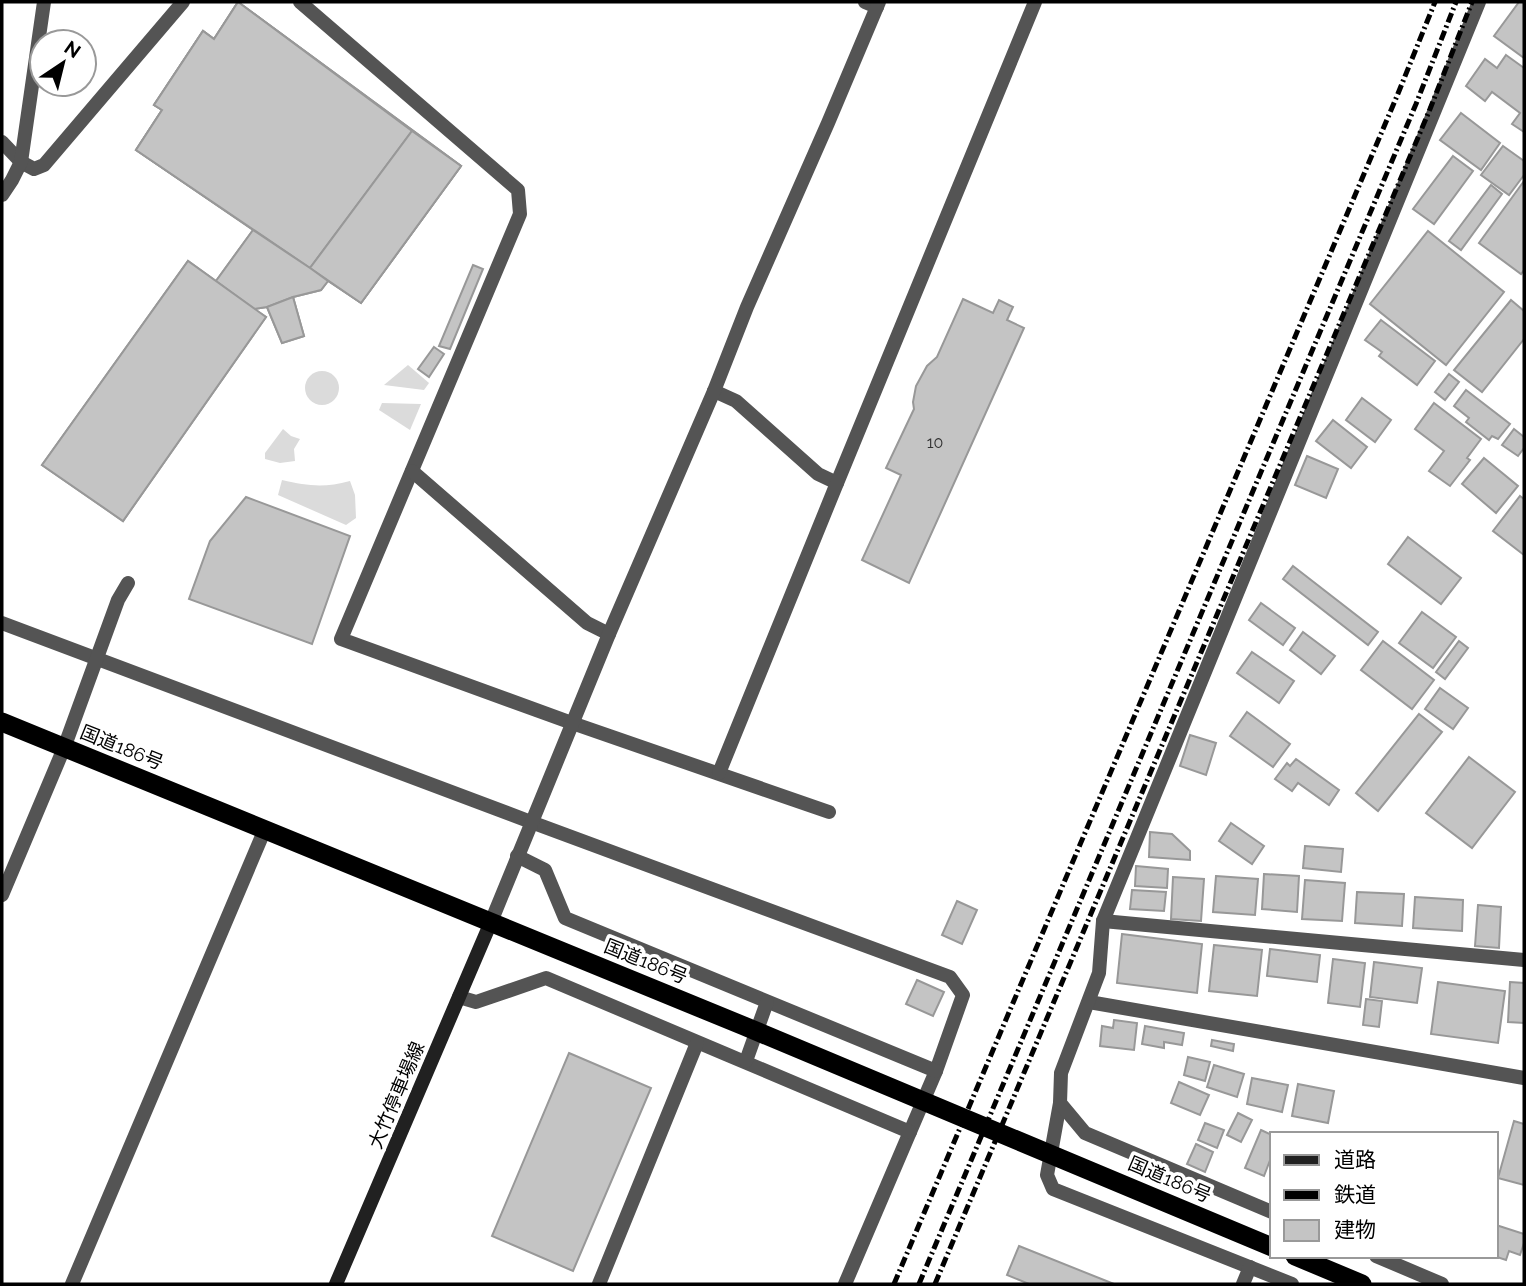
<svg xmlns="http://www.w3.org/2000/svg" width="1526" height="1286" font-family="Raleway,'Noto Sans JP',sans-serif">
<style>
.green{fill:#dbdbdb}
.building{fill:#c4c4c4;stroke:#989898;stroke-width:2}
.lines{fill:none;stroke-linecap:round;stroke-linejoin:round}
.minor{stroke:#545454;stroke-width:14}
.tertiary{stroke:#545454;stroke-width:14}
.secondary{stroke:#212121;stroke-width:14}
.trunk{stroke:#000;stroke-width:19}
.rail{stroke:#000;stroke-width:5;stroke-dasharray:10 3.5 2 3.5;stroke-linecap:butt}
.labels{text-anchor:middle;stroke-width:7;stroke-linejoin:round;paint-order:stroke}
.number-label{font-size:16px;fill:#313131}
.street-label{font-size:19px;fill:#000;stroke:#fff}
</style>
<rect width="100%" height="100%" fill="#fff"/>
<g class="green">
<polygon points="408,365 429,383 424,390 384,385"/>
<circle cx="322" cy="388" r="17"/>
<polygon points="382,403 421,404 410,430 379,410"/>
<polygon points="283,429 291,436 300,439 294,449 295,461 280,463 265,459 265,453"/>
<path d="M282 480C308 486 324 488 350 481L355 495 356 518 346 525 278 495Z"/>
</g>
<g class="building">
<polygon points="238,2 461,166 361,303 328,281 321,290 293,297 304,336 282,343 267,307 254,309 266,317 123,521 42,465 188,261 216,281 253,230 136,150 162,110 154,105 203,31 214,39"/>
<polygon points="238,2 461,166 361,303 136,150 162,110 154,105 203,31 214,39"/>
<polygon points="238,2 412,131 310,268 136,150 162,110 154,105 203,31 214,39"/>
<polygon points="1519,2 1524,2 1524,58 1494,36"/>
<polygon points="1506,55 1524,68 1524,132 1512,124 1520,113 1492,92 1485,101 1466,86 1485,59 1497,68"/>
<polygon points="1461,113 1500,143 1481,170 1440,140"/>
<polygon points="412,131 461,166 361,303 310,268"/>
<polygon points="1503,146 1524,161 1524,175 1509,195 1481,175"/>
<polygon points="1453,156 1473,171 1434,224 1413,209"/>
<polygon points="1524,181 1524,270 1521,274 1479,243"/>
<polygon points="1491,185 1502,194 1461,250 1449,241"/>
<polygon points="253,230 310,268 328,281 321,290 293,297 267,307 254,309 216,281"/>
<polygon points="1428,231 1504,292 1446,365 1370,304"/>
<polygon points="188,261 266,317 123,521 42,465"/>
<polygon points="473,265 483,269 450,349 439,346"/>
<polygon points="293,297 304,336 282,343 267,307"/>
<polygon points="963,299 993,313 999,300 1013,307 1007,320 1024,328 909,583 862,560 901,475 886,468 914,409 913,402 916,386 927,366 937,357"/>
<polygon points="1511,300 1524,311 1524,339 1482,392 1454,370"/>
<polygon points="1381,320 1435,361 1417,385 1379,356 1382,352 1365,340"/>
<polygon points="434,347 444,354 429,377 418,369"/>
<polygon points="1449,374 1459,382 1445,400 1435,392"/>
<polygon points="1466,390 1510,424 1498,439 1492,436 1489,440 1466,422 1469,418 1454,406"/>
<polygon points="1362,398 1391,420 1375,442 1346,420"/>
<polygon points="1434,403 1481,439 1467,458 1470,460 1450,486 1429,471 1444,451 1415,429"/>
<polygon points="1333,420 1367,447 1351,468 1316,441"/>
<polygon points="1514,429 1524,437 1524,448 1518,456 1502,445"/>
<polygon points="1307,456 1338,469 1326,498 1295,485"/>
<polygon points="1484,458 1518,486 1496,513 1462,484"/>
<polygon points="1520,496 1524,499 1524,555 1493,531"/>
<polygon points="246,497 350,536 312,644 189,599 210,541"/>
<polygon points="1408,537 1461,578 1441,604 1388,564"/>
<polygon points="1293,566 1378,632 1368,645 1283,579"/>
<polygon points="1261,603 1295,628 1283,645 1249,620"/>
<polygon points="1422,612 1456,637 1433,668 1399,643"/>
<polygon points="1303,632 1335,656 1321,674 1290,650"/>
<polygon points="1383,641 1434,680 1412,709 1361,670"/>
<polygon points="1459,641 1468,648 1445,679 1436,672"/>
<polygon points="1252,652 1294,681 1279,703 1237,673"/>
<polygon points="1440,688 1468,708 1453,729 1425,709"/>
<polygon points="1247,712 1290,744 1273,767 1230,736"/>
<polygon points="1419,714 1442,732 1378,811 1356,793"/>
<polygon points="1190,735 1216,743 1206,775 1180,766"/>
<polygon points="1469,757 1515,792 1472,848 1426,813"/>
<polygon points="1296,759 1339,790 1329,805 1298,783 1292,791 1275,779 1287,763 1290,766"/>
<polygon points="1231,823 1264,846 1252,864 1219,841"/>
<polygon points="1150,832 1172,834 1190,851 1190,860 1149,857"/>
<polygon points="1305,846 1343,849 1341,872 1303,868"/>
<polygon points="1136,866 1168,869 1167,888 1135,886"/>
<polygon points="1264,874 1299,876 1297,912 1262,909"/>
<polygon points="1216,876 1258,879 1255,915 1213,912"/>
<polygon points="1173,877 1204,879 1201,921 1171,919"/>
<polygon points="1305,880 1345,883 1342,921 1302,919"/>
<polygon points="1132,890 1166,892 1164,911 1130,909"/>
<polygon points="1357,892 1404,894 1402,926 1355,923"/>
<polygon points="1415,897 1463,900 1462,931 1413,928"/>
<polygon points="957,901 977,910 962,944 942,935"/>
<polygon points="1478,905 1501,907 1499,948 1475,946"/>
<polygon points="1122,934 1202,944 1197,993 1117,983"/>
<polygon points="1214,945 1262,950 1257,996 1209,991"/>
<polygon points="1270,949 1320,955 1317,982 1267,976"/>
<polygon points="1333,959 1365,963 1360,1007 1328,1003"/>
<polygon points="1374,962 1422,968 1417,1003 1370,997"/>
<polygon points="917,980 944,992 933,1016 906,1004"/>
<polygon points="1438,982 1505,991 1498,1043 1431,1034"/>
<polygon points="1510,982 1524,983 1524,1023 1508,1022"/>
<polygon points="1366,999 1382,1001 1379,1027 1363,1025"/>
<polygon points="1114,1020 1137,1023 1134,1050 1100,1046 1102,1026 1113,1028"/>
<polygon points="1145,1026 1184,1033 1182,1045 1164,1042 1164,1048 1142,1044"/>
<polygon points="1212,1040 1234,1044 1233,1051 1211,1046"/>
<polygon points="569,1053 651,1088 573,1271 492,1236"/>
<polygon points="1188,1057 1210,1062 1205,1081 1184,1075"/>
<polygon points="1214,1065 1244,1074 1237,1097 1207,1087"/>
<polygon points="1252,1078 1288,1085 1282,1112 1247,1104"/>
<polygon points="1179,1082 1209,1095 1200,1115 1171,1103"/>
<polygon points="1298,1084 1334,1091 1328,1123 1292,1116"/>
<polygon points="1238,1113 1252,1120 1241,1142 1227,1135"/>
<polygon points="1514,1121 1524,1124 1524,1185 1498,1178"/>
<polygon points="1205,1123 1224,1130 1217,1148 1198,1140"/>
<polygon points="1261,1130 1272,1135 1272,1155 1264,1176 1245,1168"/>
<polygon points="1196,1144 1213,1152 1205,1172 1187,1164"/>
<polygon points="1496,1225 1524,1234 1524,1243 1520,1255 1509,1251 1506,1260 1494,1256 1496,1256"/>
<polygon points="1019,1246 1114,1284 1029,1284 1007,1275"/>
</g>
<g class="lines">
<g class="minor">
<polyline points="300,2 518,190 520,214 341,639 572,723 829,812"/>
<polyline points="865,2 877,7"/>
<polyline points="2,142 21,162 34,169 44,165 183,2"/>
<polyline points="2,195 12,180 21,162 44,2"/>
<polyline points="714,391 736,401 818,474 837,483"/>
<polyline points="412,471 587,623 609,634"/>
<polyline points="2,623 531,822 950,977 963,995 936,1071 845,1284"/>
<polyline points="719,773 837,483 1035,2"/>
<polyline points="517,856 545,870 565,918 936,1071"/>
<polyline points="2,895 64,748 118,600 128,583"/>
<polyline points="1103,921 1524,960"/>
<path d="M459 997 476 1002 546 978C667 1030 789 1080 910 1132"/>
<polyline points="1089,1002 1524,1078"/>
<polyline points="746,1061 767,1002"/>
<polyline points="1060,1103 1047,1175 1053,1189 1292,1284"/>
<polyline points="1272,1212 1085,1133 1060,1103 1061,1073 1099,973 1103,921 1479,2"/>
<polyline points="1376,1256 1442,1284"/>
<polyline points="72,1284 265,829"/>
<polyline points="599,1284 697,1043"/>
<polyline points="1243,1284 1250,1267"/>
</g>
<polyline class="tertiary" points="491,922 609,634 714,391 747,307 828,123 879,2"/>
<polyline class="secondary" points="336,1284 491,922"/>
<g class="trunk">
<polyline points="2,722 744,1026 1272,1247"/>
<polyline points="1295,1256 1362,1284"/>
</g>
<g class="rail">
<polyline points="894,1284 1397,96 1435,2"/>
<polyline points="919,1284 1416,104 1456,2"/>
<polyline points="935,1284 1430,109 1472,2"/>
</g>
</g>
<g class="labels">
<g class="number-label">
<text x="935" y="448">10</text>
</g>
<g class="street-label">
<text transform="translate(122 747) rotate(22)" y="7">国道186号</text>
<text transform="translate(646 961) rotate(22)" y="7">国道186号</text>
<text transform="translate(396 1095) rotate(-67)" y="7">大竹停車場線</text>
<text transform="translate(1170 1179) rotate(23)" y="7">国道186号</text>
</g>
</g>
<rect width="1526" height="1286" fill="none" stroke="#000000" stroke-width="7"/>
<rect x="1270" y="1132" width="228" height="126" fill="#ffffff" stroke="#999999" stroke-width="2"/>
<rect x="1284" y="1155" width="35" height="10" fill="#212121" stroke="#999999" stroke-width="2"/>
<text x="1334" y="1167" font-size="21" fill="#000000">道路</text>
<rect x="1284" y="1190" width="35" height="10" fill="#000000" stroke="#999999" stroke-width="2"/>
<text x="1334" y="1202" font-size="21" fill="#000000">鉄道</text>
<rect x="1284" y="1220" width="35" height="21" fill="#c4c4c4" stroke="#999999" stroke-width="2"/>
<text x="1334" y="1237" font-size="21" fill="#000000">建物</text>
<g transform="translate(63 63) rotate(35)"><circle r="33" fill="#ffffff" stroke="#999999" stroke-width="2"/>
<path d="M0-5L12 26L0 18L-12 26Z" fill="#000000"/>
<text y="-10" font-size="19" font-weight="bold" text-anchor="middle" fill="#000000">N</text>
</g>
</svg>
